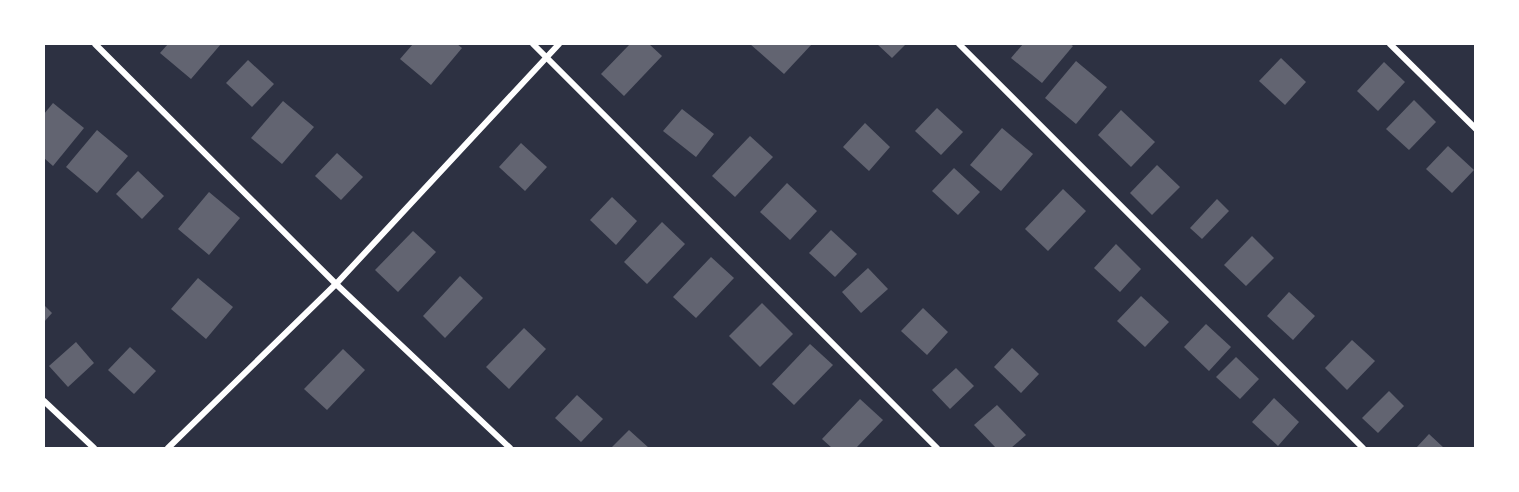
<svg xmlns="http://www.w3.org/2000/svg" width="1519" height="492" font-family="'Roboto Condensed',sans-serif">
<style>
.building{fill:#626471}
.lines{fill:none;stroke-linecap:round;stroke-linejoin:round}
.minor{stroke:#fff;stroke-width:6}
</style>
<rect width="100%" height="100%" fill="#2d3142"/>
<g class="building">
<polygon points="168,44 221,44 191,79 160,53"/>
<polygon points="413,44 457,44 462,48 431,85 400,59"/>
<polygon points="630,44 649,44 662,56 624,96 601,74"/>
<polygon points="750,44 812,44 784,74"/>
<polygon points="877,44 906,44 892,58"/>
<polygon points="1023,44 1070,44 1073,46 1042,83 1011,58"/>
<polygon points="1281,58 1306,82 1285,105 1259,81"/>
<polygon points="248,60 274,84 252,107 226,83"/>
<polygon points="1076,61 1107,87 1076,124 1045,98"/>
<polygon points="1384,62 1405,82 1378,111 1357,91"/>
<polygon points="1414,100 1436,122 1409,150 1386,129"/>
<polygon points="283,101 314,127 282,164 251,138"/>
<polygon points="53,103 84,128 53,166 44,158 44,114"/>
<polygon points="937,108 963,132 941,155 915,131"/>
<polygon points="682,109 714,134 696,157 663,131"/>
<polygon points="1121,110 1155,142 1131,167 1098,135"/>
<polygon points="865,123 890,147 869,171 843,147"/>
<polygon points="1002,128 1033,154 1001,191 970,165"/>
<polygon points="97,130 128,156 97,193 66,167"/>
<polygon points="750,136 773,157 735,197 712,176"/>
<polygon points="521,143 547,167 525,191 499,167"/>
<polygon points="1448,146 1474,170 1452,193 1426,169"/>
<polygon points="337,153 363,177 341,200 315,176"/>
<polygon points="1157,165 1180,187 1152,215 1130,193"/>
<polygon points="954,168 980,192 958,215 932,191"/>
<polygon points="138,171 164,196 142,219 116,194"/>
<polygon points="787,183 817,211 790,240 760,212"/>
<polygon points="1063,189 1086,211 1048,251 1025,229"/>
<polygon points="209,192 240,218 209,255 178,229"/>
<polygon points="612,197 637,221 616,245 590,220"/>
<polygon points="1217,199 1229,211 1202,239 1190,228"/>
<polygon points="662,222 685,244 647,284 624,262"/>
<polygon points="831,230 857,254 835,277 809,253"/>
<polygon points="413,231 436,252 398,292 375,270"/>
<polygon points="1252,236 1274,258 1246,286 1224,265"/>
<polygon points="1116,244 1141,269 1120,292 1094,268"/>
<polygon points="711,257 734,278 696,318 673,297"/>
<polygon points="868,268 888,289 861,313 842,292"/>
<polygon points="460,276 483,298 445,338 423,316"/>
<polygon points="198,278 233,307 206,339 171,309"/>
<polygon points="1289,292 1315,316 1293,340 1267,316"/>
<polygon points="1141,296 1169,322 1145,347 1117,321"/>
<polygon points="762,303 793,334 760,367 729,336"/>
<polygon points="44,305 52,313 44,322"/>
<polygon points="923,308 948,332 927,355 901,331"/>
<polygon points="1206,324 1231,347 1209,371 1184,347"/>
<polygon points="524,328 546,349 509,389 486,367"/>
<polygon points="1352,340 1375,361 1347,390 1325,368"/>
<polygon points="76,342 94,363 68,387 49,366"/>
<polygon points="810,344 833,365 794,405 772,384"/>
<polygon points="130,347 156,371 134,394 108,370"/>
<polygon points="1012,348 1039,374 1021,393 994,367"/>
<polygon points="343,349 365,370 327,410 304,389"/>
<polygon points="1236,357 1259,379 1240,399 1216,377"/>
<polygon points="956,368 974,386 950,409 932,390"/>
<polygon points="1389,391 1404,406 1378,433 1362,418"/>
<polygon points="577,395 603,419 581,442 555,418"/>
<polygon points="1274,398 1299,422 1278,446 1252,422"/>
<polygon points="860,399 883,420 856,448 832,448 822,439"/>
<polygon points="997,405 1026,435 1011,448 996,448 974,425"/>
<polygon points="629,430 649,448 611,448"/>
<polygon points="1429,434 1444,448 1416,448"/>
</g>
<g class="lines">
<g class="minor">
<polyline points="95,44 336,284 510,448"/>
<polyline points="533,44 937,448"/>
<polyline points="959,44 1363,448"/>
<polyline points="1390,44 1476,129"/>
<polyline points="44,401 94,448"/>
<polyline points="168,448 336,284 559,44"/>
</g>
</g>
<rect width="1519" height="492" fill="none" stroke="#ffffff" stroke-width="90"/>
</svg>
